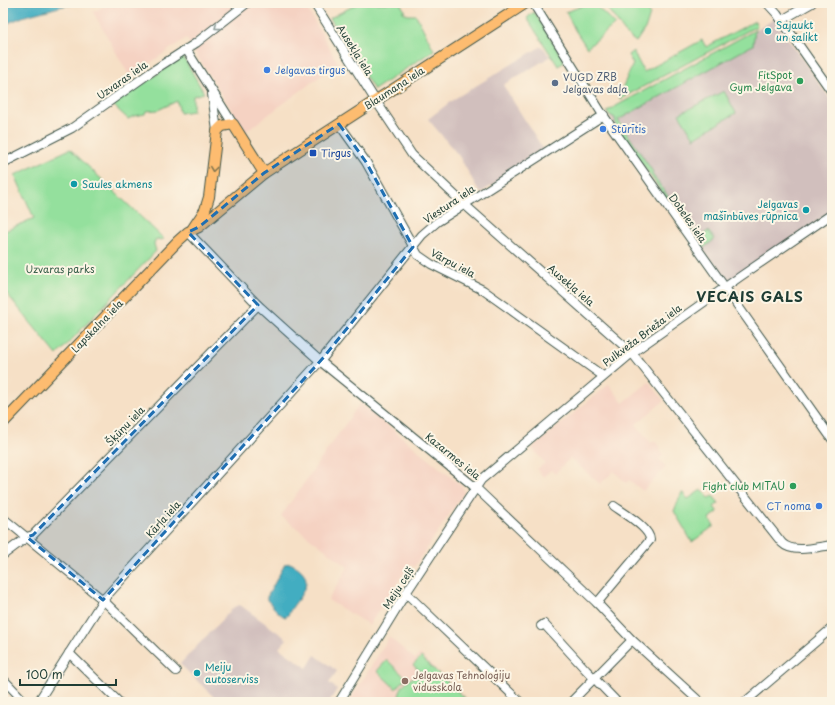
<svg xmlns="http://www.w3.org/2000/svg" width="835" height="705" font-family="'Playpen Sans',sans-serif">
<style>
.built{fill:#f5d2c2}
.industrial{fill:#d1bfbd}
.green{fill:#94e09d;stroke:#5a8e68}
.water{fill:#43adc1;stroke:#31757a}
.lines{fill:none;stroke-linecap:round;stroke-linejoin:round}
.minor-casing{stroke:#3f554a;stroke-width:10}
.major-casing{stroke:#3f554a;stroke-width:12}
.minor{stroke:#fff;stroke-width:8}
.major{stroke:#fdbc6f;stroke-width:10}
.oneway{stroke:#8f9e9a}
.oneway2{stroke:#83764f}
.marked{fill:#1f6fb2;fill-opacity:0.2;stroke:#1f6fb2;stroke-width:3;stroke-dasharray:8 5;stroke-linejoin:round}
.culture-dot{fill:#0f9aa8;stroke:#fcf5e5;stroke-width:1.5}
.shop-dot{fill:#3f7fe0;stroke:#fcf5e5;stroke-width:1.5}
.leisure-dot{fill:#2e9e5b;stroke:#fcf5e5;stroke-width:1.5}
.service-dot{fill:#5c6f8a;stroke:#fcf5e5;stroke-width:1.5}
.transit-dot{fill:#1a4fb4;stroke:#fcf5e5;stroke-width:1.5}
.education-dot{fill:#8d6e63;stroke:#fcf5e5;stroke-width:1.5}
.labels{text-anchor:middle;stroke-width:4;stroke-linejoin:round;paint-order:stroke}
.culture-label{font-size:10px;fill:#0d838f;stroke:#fcf5e5;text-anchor:start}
.street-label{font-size:10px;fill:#1f3d34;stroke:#fcf5e5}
.shop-label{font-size:10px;fill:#366cbe;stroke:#fcf5e5;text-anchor:start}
.leisure-label{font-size:10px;fill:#27864d;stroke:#fcf5e5;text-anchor:end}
.service-label{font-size:10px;fill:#4e5e75;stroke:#fcf5e5;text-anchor:start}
.transit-label{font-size:10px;fill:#164399;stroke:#fcf5e5;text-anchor:start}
.park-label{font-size:10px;fill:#365e49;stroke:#fcf5e5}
.education-label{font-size:10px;fill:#785e54;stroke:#fcf5e5;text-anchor:start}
.district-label{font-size:14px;font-weight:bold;letter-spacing:1px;fill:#1f3d34;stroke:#fcf5e5}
</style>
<rect width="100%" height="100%" fill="#fcf5e5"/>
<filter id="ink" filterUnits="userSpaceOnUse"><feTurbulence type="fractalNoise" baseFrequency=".025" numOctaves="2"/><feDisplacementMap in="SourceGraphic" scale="8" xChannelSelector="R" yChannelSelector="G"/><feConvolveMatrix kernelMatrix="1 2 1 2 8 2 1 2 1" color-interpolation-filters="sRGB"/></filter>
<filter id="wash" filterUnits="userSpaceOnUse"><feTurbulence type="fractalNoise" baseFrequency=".012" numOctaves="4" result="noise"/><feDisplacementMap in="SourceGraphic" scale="16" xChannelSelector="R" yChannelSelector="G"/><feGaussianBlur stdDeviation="0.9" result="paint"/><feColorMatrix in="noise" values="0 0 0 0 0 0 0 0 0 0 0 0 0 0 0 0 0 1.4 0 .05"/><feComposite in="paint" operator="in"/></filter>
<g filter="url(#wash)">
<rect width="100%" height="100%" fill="#f6e0c6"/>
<g class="built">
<polygon points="110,3 304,3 338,63 245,132 186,38 130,77 93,12"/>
<polygon points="649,382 664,401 636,424 651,443 655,441 661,449 660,451 663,455 659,459 666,467 643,491 629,480 626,483 614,471 600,484 570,458 555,474 551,470 543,477 537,469 545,463 532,448 609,384 623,403"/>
<polygon points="360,403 463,487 464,493 414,567 410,564 369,625 328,600 348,567 281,516"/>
<polygon points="389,637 415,659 420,654 471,702 349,702"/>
</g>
<g class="industrial">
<polygon points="774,19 832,102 832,212 728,282 724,279 616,127 607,111 760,28"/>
<polygon points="542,46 550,57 503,85 545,152 480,193 459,156 428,119 454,99"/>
<polygon points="240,605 287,639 279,648 307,668 315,655 337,671 329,683 337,689 329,702 219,702 180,664 234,607"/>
</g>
<g class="green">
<polygon points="359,3 400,3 405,11 402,11 408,15 416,15 434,50 374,90 330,18"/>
<polygon points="590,3 593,3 615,24 587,48 575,30 566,12"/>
<polygon points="603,3 644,3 650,14 646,27 636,42 628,36"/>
<polygon points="534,12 565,62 558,66 527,18"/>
<polygon points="755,21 757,26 620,99 619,95 633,64 628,55 633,51 644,72 702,40 706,47"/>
<polygon points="755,30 753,45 618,120 653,172 652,174 698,238 708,231 715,239 705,247 701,248 616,127 615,118 608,114 607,111"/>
<polygon points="181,57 184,58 204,93 193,96 193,111 180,113 177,101 158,110 146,111 145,114 134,116 128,119 113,105"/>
<polygon points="724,91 736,113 694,138 679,114"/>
<polygon points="70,149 164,239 161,240 156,239 154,244 156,251 57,355 3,289 3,232 34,218 15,175"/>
<polygon points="701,490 703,491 709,498 713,496 719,503 714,507 718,512 709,519 714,526 692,542 674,511 682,492 688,499"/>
<path d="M421 657 469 702H399C398 686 408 676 424 675L413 665Z"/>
<polygon points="387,660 406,678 396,689 377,671"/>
</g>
<g class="water">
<polygon points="3,3 82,3 63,6 25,16 3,25"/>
<path d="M290 563C294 565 298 567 301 570 316 585 293 602 288 615L285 617C277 613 273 606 267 600V597L285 564Z"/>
</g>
</g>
<g filter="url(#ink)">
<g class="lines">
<defs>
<g id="minor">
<path d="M314 3 372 95 412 155 465 205 632 353 782 543C793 554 817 547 832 545"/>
<polyline points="533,3 601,112 832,439"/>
<polyline points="767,3 777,14 832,92"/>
<polyline points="782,20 812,3"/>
<polyline points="186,49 233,124"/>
<polyline points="212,94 217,131"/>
<polyline points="339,124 366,162 418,255 431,264 483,290 603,376"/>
<polyline points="3,163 72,128 154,70 196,43 247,3"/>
<polyline points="188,232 258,305 320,361 476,488 597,603 632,640 700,702"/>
<polyline points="3,518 103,600 176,671"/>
<polyline points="3,555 27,537 33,535 258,305"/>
<polyline points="406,593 520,702"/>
<path d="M597 603 650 540C650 528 624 513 614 506"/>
<polyline points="541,626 544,624 586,670 617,702"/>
<polyline points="69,653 119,702"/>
<polyline points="3,679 25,702"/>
<polyline points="38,702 103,600 323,358 422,235 437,222 604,115"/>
<polyline points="339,702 406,593 481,480 632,353 741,276 832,214"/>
<polyline points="571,702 632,640"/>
<polyline points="745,702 832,628"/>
</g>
<g id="major">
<polyline points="193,228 205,210 209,197 217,131 222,126 233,124 264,173"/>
<polyline points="3,423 178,241 188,232 199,227 264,173 526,3"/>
</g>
</defs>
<use href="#minor" class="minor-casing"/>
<use href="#major" class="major-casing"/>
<use href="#minor" class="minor"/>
<use href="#major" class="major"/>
</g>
<defs><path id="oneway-chevron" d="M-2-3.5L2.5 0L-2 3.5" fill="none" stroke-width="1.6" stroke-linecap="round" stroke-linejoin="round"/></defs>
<use class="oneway" href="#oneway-chevron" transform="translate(217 27) rotate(143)"/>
<use class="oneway2" href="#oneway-chevron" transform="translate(213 169) rotate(97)"/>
</g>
<path class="marked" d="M339 124 366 162 413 247 323 358 103 600 27 537 33 535 258 305 188 232 199 227 264 173Z"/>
<g class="culture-dot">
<circle cx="768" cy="31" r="4"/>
<circle cx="74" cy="184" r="4"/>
<circle cx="806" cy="210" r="4"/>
<circle cx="197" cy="673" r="4"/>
</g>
<g class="shop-dot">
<circle cx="267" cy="70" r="4"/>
<circle cx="603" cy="129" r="4"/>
<circle cx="819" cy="506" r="4"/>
</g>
<g class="leisure-dot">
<circle cx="800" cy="81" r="4"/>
<circle cx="793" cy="486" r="4"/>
</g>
<circle class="service-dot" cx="555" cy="83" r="4"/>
<rect class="transit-dot" x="309" y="149" width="8" height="8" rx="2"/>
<circle class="education-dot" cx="405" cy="681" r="4"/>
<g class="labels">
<g class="culture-label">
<text x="776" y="29">Sajaukt<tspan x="776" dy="12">un salikt</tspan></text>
<text x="82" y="188">Saules akmens</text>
<text x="798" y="208" text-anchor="end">Jelgavas<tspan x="798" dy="12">mašīnbūves rūpnīca</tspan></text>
<text x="205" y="671">Meiju<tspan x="205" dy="12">autoserviss</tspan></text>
</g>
<g class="street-label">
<text transform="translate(355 50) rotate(58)" y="4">Ausekļa iela</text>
<text transform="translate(122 80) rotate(-35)" y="4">Uzvaras iela</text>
<text transform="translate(394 88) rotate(-33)" y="4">Blaumaņa iela</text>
<text transform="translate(449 204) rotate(-34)" y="4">Viestura iela</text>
<text transform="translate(688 218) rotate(55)" y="4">Dobeles iela</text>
<text transform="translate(453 263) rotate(28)" y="4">Vārpu iela</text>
<text transform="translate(571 285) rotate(41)" y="4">Ausekļa iela</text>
<text transform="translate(97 326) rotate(-46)" y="4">Lapskalna iela</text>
<text transform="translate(642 335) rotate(-37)" y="4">Pulkveža Brieža iela</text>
<text transform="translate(125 426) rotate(-46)" y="4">Šķūņu iela</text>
<text transform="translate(453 456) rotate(39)" y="4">Kazarmes iela</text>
<text transform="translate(163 519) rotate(-48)" y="4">Kārļa iela</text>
<text transform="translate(398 588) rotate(-57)" y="4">Meiju ceļš</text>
</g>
<g class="shop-label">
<text x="275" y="74">Jelgavas tirgus</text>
<text x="611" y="133">Stūrītis</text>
<text x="811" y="510" text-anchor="end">CT noma</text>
</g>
<g class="leisure-label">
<text x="792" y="79">FitSpot<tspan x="792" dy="12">Gym Jelgava</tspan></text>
<text x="785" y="490">Fight club MITAU</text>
</g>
<g class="service-label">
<text x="563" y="81">VUGD ZRB<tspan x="563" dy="12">Jelgavas daļa</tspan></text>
</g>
<g class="transit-label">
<text x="321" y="157">Tirgus</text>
</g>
<g class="park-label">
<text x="60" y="273">Uzvaras parks</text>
</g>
<g class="education-label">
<text x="413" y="679">Jelgavas Tehnoloģiju<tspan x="413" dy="12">vidusskola</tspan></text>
</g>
<g class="district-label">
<text x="750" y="302">VECAIS GALS</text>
</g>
</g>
<rect width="835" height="705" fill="none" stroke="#fcf5e5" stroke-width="16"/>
<path d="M20 679v6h96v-6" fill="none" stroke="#1f3d34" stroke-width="2"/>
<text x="26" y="679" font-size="12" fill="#1f3d34" stroke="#fcf5e5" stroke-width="3" paint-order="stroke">100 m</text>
</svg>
